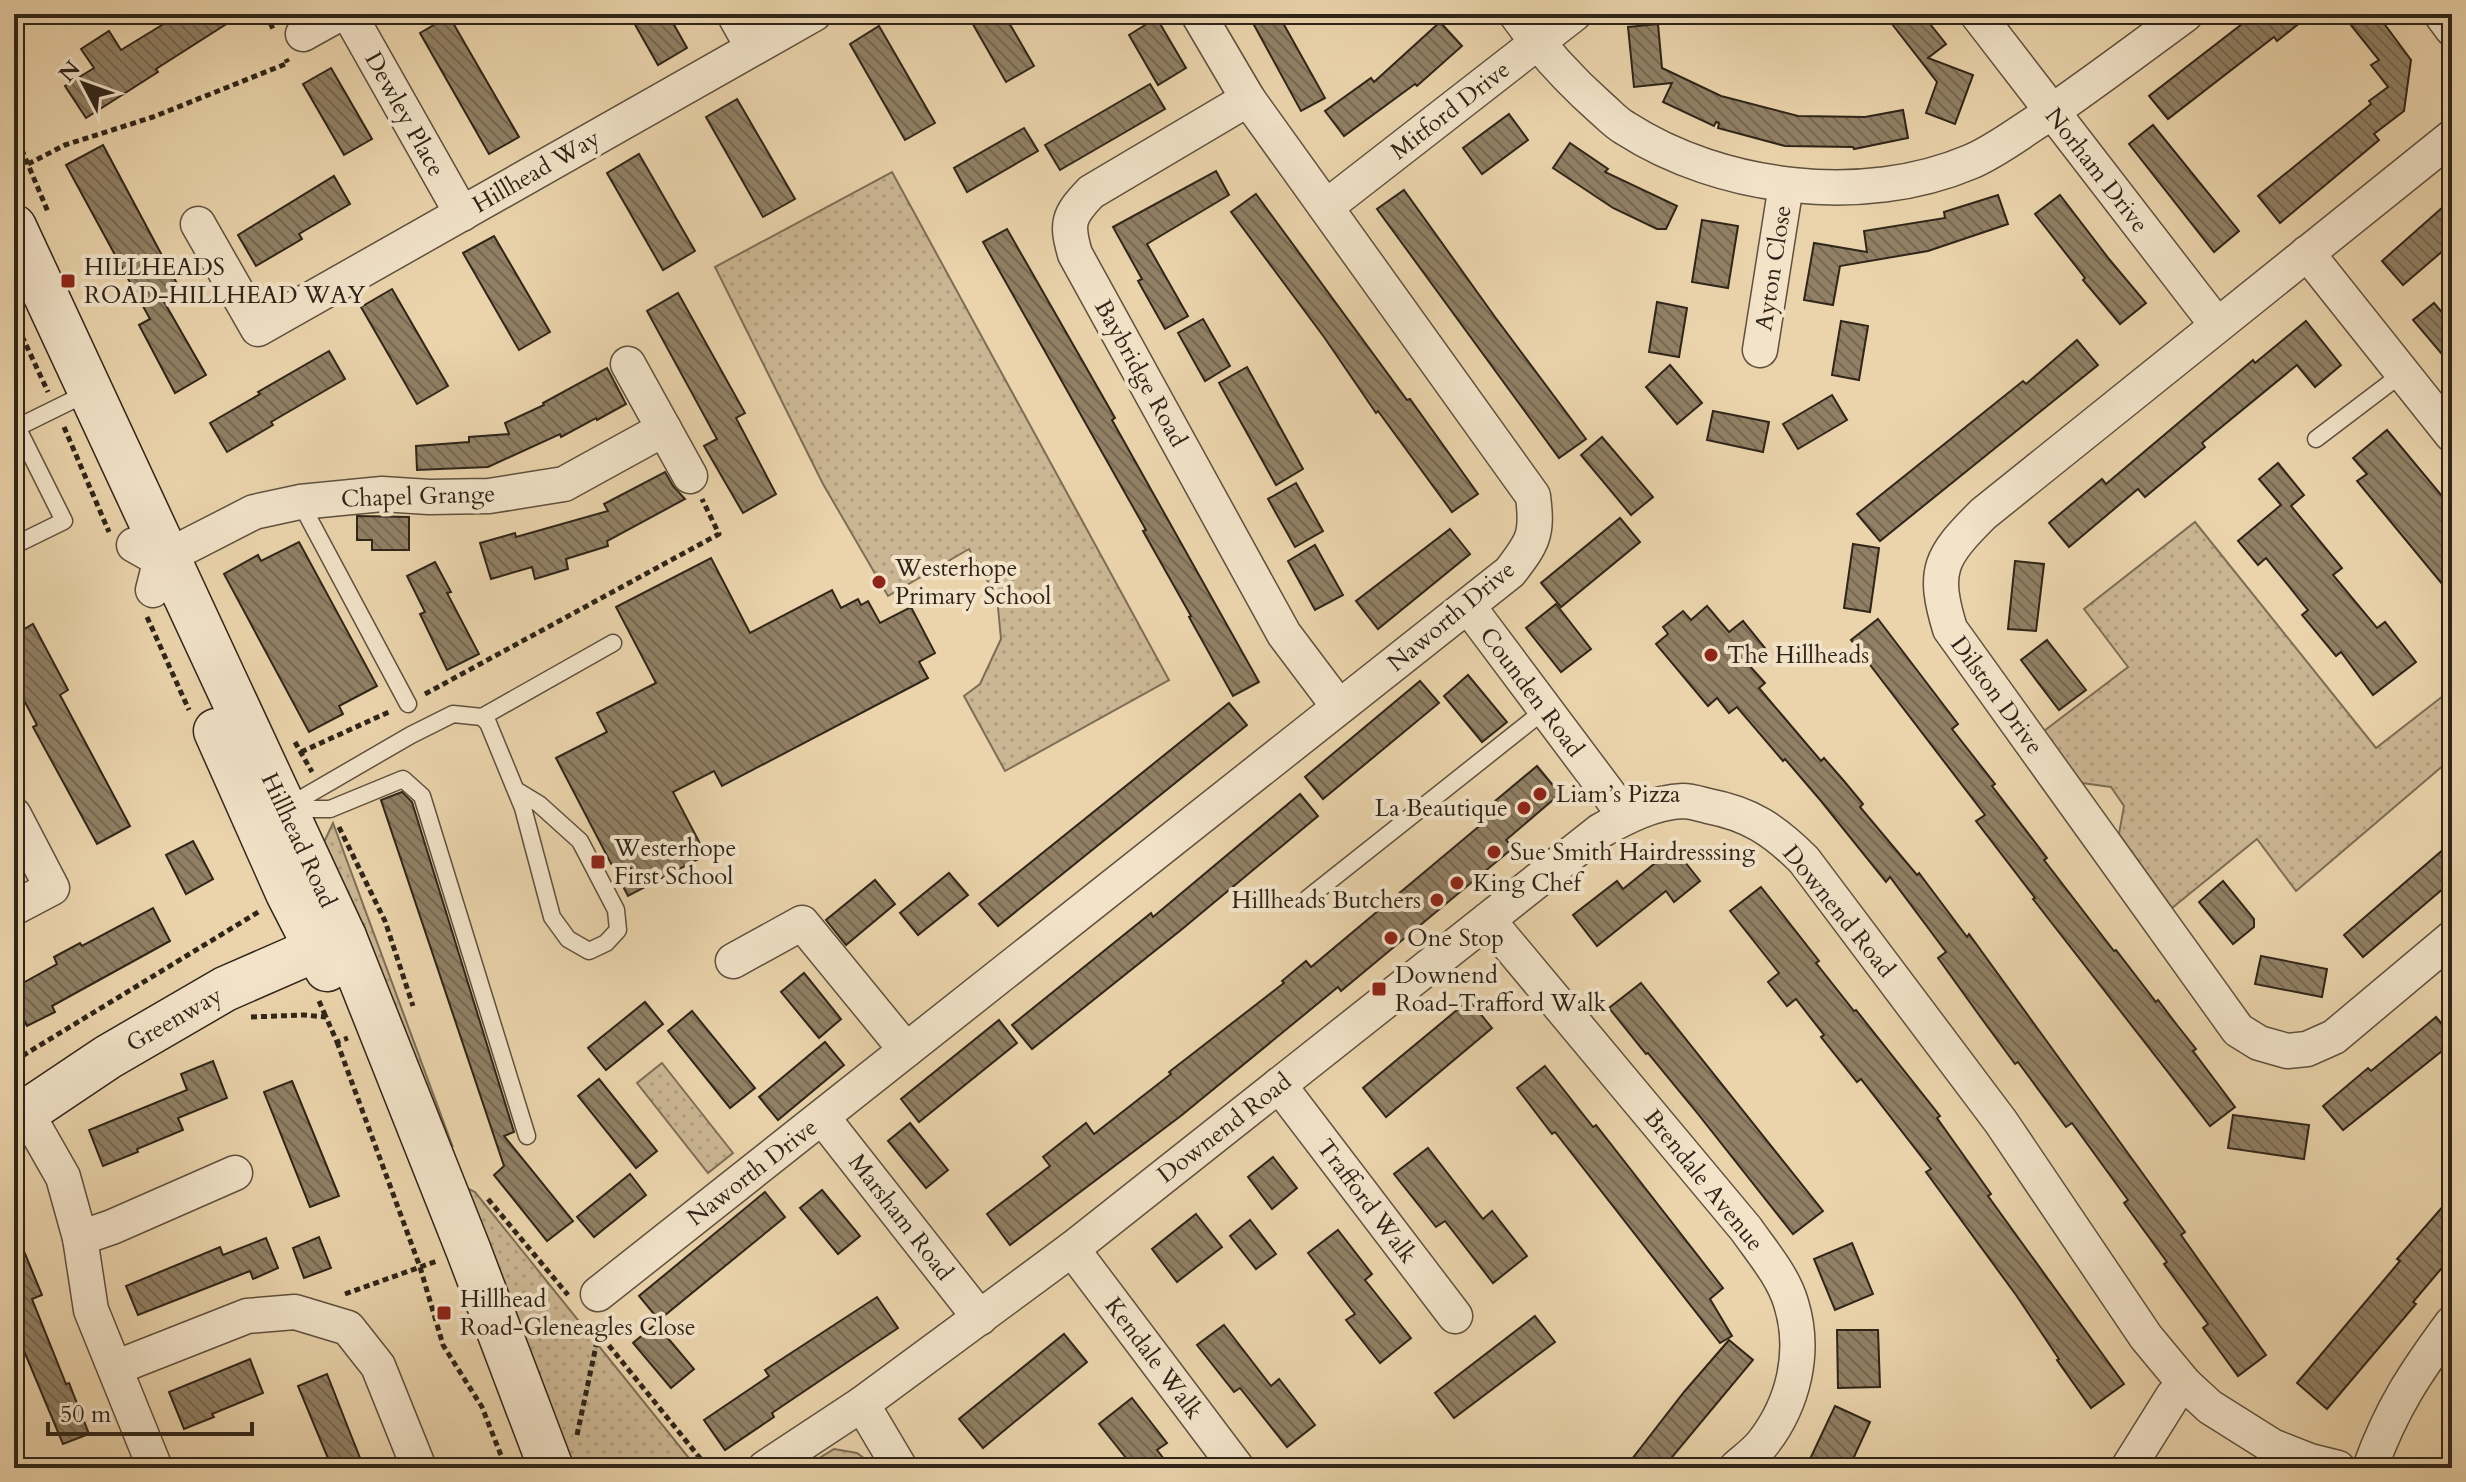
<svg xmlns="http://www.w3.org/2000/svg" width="2466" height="1482" font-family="Cardo,serif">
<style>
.green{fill:url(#green-dots);stroke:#7d6e56;stroke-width:2}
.building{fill:url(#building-back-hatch);stroke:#2f2519;stroke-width:2}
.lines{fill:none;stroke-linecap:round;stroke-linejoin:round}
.lane-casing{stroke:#5e513e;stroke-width:19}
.street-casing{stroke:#5e513e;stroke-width:37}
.secondary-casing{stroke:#2f2519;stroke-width:47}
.path{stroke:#2f2519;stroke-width:5;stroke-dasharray:6 4;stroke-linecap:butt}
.lane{stroke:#f2e3c9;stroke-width:16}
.street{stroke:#f2e3c9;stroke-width:34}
.secondary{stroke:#f2e3c9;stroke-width:44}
.poi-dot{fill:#8f2418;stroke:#f2e3c9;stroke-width:3}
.labels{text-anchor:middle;stroke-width:8;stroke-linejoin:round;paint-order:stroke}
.street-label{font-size:24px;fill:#2f2519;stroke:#f2e3c9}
.poi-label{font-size:24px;fill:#2f2519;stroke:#f2e3c9;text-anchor:start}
</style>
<defs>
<pattern id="green-dots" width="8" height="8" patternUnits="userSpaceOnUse" patternTransform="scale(2)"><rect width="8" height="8" fill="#cbb693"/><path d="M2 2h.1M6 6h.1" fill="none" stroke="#af9c7e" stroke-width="1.8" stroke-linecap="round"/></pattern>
<pattern id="building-back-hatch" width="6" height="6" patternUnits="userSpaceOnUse" patternTransform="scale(2)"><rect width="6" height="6" fill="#918065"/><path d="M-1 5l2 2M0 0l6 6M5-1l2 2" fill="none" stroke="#776952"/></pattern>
</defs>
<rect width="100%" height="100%" fill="#ebd4ac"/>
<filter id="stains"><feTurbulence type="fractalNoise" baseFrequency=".0025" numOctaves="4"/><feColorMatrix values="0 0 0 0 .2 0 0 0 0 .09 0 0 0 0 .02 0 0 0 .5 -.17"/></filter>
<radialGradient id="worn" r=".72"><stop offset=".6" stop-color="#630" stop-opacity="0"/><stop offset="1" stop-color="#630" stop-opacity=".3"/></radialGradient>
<g class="green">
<polygon points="892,172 1169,680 1005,771 964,696 980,684 1001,639 997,597 969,549 888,596 823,484 715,267"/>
<polygon points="2195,522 2376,748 2452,689 2452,758 2296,891 2257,839 2172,908 2119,834 2124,806 2111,787 2082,783 2044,731 2128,667 2084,609"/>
<polygon points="333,823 452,1145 433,1132 317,857"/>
<polygon points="662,1063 733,1153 708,1173 637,1083"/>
<polygon points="451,1180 475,1192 697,1468 570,1468"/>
<polygon points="834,1449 857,1453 877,1468 803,1468"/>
</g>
<g class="building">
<polygon points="155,14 242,14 156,69 158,72 86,118 65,86 94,68 81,49 109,31 121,50 162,25"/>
<polygon points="629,14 668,14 687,48 658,65"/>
<polygon points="967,14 1004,14 1034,66 1006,82"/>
<polygon points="1248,14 1278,14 1325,98 1301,111"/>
<polygon points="1905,14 1922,14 1946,44 1928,58 1973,75 1955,124 1926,113 1937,82 1892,24"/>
<polygon points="2255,14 2311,14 2277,41 2274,37 2168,119 2149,96"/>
<polygon points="2342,14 2377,14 2411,60 2404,111 2374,134 2379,140 2280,223 2258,196 2371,104 2369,101 2388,87 2371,65 2379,60"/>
<polygon points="449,16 519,137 489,154 420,33"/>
<polygon points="1150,22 1159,22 1186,68 1158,85 1129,35"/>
<polygon points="1440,22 1462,46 1417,86 1415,84 1344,136 1325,111 1371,78 1374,82"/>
<polygon points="1658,24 1662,68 1721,96 1798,116 1865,117 1903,110 1908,138 1854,149 1853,147 1785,146 1718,128 1719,123 1716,122 1714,126 1663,102 1672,83 1634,87 1628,27"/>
<polygon points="879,26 935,123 905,140 850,44"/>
<polygon points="331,68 372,139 344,155 303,84"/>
<polygon points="1150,84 1165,109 1060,170 1045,145"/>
<polygon points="737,99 795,199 763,217 706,117"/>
<polygon points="1509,114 1528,140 1482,174 1463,148"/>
<polygon points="2153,125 2239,231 2214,252 2129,144"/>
<polygon points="1024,128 1038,151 967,192 954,168"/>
<polygon points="1570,143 1608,169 1605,172 1677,206 1666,229 1657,229 1613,208 1553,168"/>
<polygon points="103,145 181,291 163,300 206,375 175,393 139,325 150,319 66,165"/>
<polygon points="639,154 695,251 663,270 607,173"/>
<polygon points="1216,171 1229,195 1147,244 1188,316 1165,329 1138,281 1142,279 1113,227"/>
<polygon points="334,176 350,204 299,234 302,239 256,266 238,235"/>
<polygon points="1404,190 1495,317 1586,439 1559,458 1377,209"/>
<polygon points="1256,194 1407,400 1410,399 1478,494 1452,512 1378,411 1376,413 1324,337 1231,212"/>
<polygon points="1998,195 2008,224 1928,251 1840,266 1833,305 1804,300 1814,243 1867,252 1864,231 1945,218 1944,212"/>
<polygon points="2060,195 2109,259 2146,303 2120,324 2083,280 2085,278 2035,214"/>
<polygon points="2452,199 2452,243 2403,285 2382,261"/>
<polygon points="1702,220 1738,226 1728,288 1692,282"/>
<polygon points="1007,229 1115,418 1112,420 1259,682 1233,696 1189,617 1191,616 1143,531 1146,530 983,242"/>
<polygon points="494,236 550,332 519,350 463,253"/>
<polygon points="392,289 448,386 417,404 361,307"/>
<polygon points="678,293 745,413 736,418 776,494 743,513 704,446 717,439 647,311"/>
<polygon points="1657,302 1687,308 1679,357 1649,352"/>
<polygon points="2434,303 2452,324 2452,366 2413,320"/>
<polygon points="1203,319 1230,366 1205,381 1178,333"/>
<polygon points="1841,321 1868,326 1859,380 1832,375"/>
<polygon points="2306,321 2341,365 2315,387 2297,365 2202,443 2205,447 2145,497 2138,489 2069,547 2049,523 2102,479 2106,484 2253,360 2255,363"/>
<polygon points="2077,340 2098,365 1880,541 1857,514 2023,381 2026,384"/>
<polygon points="329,351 345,379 271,422 273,425 227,452 210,423 260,394 258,392"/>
<polygon points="1670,365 1702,403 1677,424 1646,387"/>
<polygon points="1247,367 1303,469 1276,485 1219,383"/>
<polygon points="607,368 626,404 597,420 596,418 561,437 560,434 488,467 417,470 416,446 469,442 469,437 509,434 505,423 544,405 543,403"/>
<polygon points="1832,395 1847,420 1798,449 1783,424"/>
<polygon points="1713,411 1769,422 1763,452 1707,440"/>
<polygon points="2387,430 2452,508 2452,596 2357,481 2367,474 2353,458"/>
<polygon points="1602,437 1653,497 1631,515 1581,455"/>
<polygon points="2278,463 2304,495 2291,506 2342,568 2333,575 2377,628 2385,622 2416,662 2373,695 2341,652 2336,656 2302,615 2308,610 2266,558 2258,565 2238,541 2281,505 2259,479"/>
<polygon points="665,472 673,486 685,499 607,541 608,546 566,559 568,569 535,579 532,567 491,579 480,543 515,533 516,537 608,511 604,504"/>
<polygon points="1296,483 1323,531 1295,547 1268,499"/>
<polygon points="357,516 409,517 409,550 372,550 372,540 357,540"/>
<polygon points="1620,518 1640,542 1561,607 1541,583"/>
<polygon points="1450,529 1470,554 1378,629 1356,601"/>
<polygon points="299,542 377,686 339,706 343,714 309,732 224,574 258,555 261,561"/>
<polygon points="1853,544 1879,548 1870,612 1844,608"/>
<polygon points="1315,545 1343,595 1315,610 1288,561"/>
<polygon points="711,558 750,633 832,590 841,608 858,599 861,605 868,601 880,623 911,607 935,653 919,662 928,678 722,786 714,771 673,792 706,855 628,896 556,758 607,732 597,713 656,683 616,607"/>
<polygon points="2015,561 2044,564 2036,631 2008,629"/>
<polygon points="435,562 451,592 447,593 479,654 447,670 420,614 425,612 407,576"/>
<polygon points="1556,604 1591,649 1561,672 1526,628"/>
<polygon points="1707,606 1729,632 1743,621 1765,648 1747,663 1765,683 1759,688 1821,761 1824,758 1844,781 1863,804 1860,807 1917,875 1919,873 1967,937 1969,934 2185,1232 2181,1235 2266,1355 2238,1376 2203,1328 2208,1324 2164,1264 2167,1262 2124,1203 2128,1200 2072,1123 2066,1127 2018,1062 2015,1064 1979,1015 1938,958 1946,952 1890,877 1886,882 1821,801 1785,759 1783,761 1737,707 1729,713 1717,698 1708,706 1656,644 1668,634 1663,627 1683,611 1691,620"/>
<polygon points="1878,619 1958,724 1952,729 1995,784 1992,786 2047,858 2044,860 2114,951 2116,950 2156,1002 2158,1000 2177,1025 2196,1049 2193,1051 2235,1107 2210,1126 2033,899 2035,898 1976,821 1985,815 1851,640"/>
<polygon points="33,624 68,690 60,695 130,826 97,844 33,727 37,725 14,681 14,635"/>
<polygon points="2047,640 2086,690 2059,710 2021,660"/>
<polygon points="1468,675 1507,722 1482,742 1444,696"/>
<polygon points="1420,681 1439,703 1323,799 1305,777"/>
<polygon points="1229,703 1247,725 998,926 979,904"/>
<polygon points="1537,766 1560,794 1506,840 1513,848 1341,991 1338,987 1182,1115 1010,1245 987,1214 1050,1166 1043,1157 1086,1123 1094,1134 1171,1074 1169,1072 1284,983 1282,981 1306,961 1311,967 1489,818 1483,811"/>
<polygon points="402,792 412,802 514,1132 504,1136 573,1221 547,1241 494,1175 504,1166 381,800"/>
<polygon points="1300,794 1318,816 1181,930 1032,1049 1012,1025 1151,913 1153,917"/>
<polygon points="193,841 213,879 186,894 166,855"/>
<polygon points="2452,842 2452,881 2363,957 2344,935"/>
<polygon points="1674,848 1700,881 1674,902 1666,891 1597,946 1573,915 1617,881 1623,889"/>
<polygon points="949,873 968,895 918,935 900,913"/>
<polygon points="875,880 895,904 846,945 826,920"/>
<polygon points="2223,881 2254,919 2254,927 2233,944 2199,902"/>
<polygon points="1761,887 1819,961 1816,963 1854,1011 1856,1010 1940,1116 1937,1118 1991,1194 1988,1196 2124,1384 2091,1408 2057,1360 2059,1359 2016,1295 1926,1172 1931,1169 1861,1079 1857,1082 1821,1037 1824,1035 1796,999 1787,1006 1768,982 1779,973 1730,911"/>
<polygon points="153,908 170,941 52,1006 55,1012 27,1026 14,1001 14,988 57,964 54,957 80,943 82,946"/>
<polygon points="2261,956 2327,969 2322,997 2255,984"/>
<polygon points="804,973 841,1019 819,1038 781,992"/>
<polygon points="1641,983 1823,1211 1793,1234 1698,1114 1648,1053 1646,1054 1609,1008"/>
<polygon points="1469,1000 1492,1028 1386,1117 1363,1088"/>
<polygon points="645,1002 663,1024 606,1070 588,1048"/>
<polygon points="692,1011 755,1088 730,1108 668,1031"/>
<polygon points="2436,1017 2452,1036 2452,1043 2343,1130 2323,1106 2368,1068 2371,1071"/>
<polygon points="999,1020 1017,1043 919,1122 901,1099"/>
<polygon points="825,1042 844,1065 778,1120 759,1097"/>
<polygon points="213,1061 227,1098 178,1118 183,1130 137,1149 138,1152 103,1166 89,1130 187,1090 181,1074"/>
<polygon points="1545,1066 1593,1127 1596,1125 1723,1288 1710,1299 1732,1336 1720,1343 1555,1132 1552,1134 1517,1088"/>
<polygon points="599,1079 657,1151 636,1168 578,1096"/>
<polygon points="292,1081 339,1196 310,1207 264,1092"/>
<polygon points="2233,1115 2309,1125 2304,1159 2228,1148"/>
<polygon points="910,1123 948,1170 926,1188 888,1141"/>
<polygon points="1428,1148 1483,1219 1492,1211 1527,1256 1493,1283 1445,1221 1436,1227 1394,1174"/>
<polygon points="1273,1157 1297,1188 1272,1209 1248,1177"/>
<polygon points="630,1174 646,1195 594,1237 577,1217"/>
<polygon points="822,1190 860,1236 838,1254 800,1208"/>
<polygon points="765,1192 785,1217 659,1320 639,1296"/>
<polygon points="2452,1196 2452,1256 2413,1302 2416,1304 2327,1409 2297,1383 2400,1261 2397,1259"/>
<polygon points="1196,1214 1222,1247 1177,1282 1152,1249"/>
<polygon points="1250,1220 1276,1254 1256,1269 1230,1236"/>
<polygon points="14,1227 42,1295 32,1299 66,1384 69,1383 89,1434 63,1444 14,1327"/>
<polygon points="1338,1230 1372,1274 1365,1280 1411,1338 1380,1363 1346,1320 1355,1314 1308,1253"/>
<polygon points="319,1237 331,1268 304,1278 293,1248"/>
<polygon points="266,1238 278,1268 253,1279 250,1271 138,1315 126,1286 220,1247 223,1255"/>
<polygon points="1852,1243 1873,1294 1835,1310 1814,1259"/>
<polygon points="877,1297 898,1328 772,1413 774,1417 725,1450 704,1420 769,1376 765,1370"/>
<polygon points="1535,1316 1555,1342 1454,1418 1435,1393"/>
<polygon points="656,1324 694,1369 671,1388 633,1343"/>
<polygon points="1224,1325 1271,1386 1279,1379 1315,1425 1287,1447 1240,1388 1234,1392 1197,1345"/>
<polygon points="1837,1330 1878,1330 1880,1387 1838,1388"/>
<polygon points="1064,1334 1087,1362 983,1448 959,1419"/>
<polygon points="1729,1340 1753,1360 1663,1468 1625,1468 1684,1392"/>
<polygon points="250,1359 263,1393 212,1414 214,1417 184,1429 169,1392"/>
<polygon points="327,1374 345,1420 364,1468 332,1468 298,1386"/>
<polygon points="1132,1398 1167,1443 1157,1450 1171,1468 1134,1468 1099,1424"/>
<polygon points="1835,1406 1870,1422 1849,1468 1831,1468 1810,1459"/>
</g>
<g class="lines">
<defs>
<g id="lane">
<polyline points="14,429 73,400"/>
<polyline points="2316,439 2403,373"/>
<polyline points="300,502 408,704"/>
<polyline points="14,542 15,545 64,521 17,427"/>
<polyline points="482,717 613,643"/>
<polyline points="285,808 411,735 453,714 482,717 488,723 523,808 552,917 568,939 589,951 606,943 618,930 616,910 580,841 539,804 516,790"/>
<polyline points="290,809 330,809 403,779 422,796 527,1136"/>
<polyline points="1308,898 1546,709"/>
</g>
<g id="street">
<polyline points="349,14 462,214"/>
<polyline points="734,14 753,48"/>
<path d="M1516 14C1541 49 1569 80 1602 109 1609 115 1616 123 1625 128 1721 190 1864 207 1970 162 1994 152 2016 135 2038 121 2088 87 2137 50 2186 14"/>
<polyline points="1977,14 2217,325"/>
<polyline points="2441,14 2452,29"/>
<polyline points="303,34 339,14"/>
<path d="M1248 99 1091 192C1068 216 1066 223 1075 254L1284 634 1339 707"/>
<path d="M2452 137 1983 514C1940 557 1932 570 1950 629L2238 1030 2259 1043 2287 1051 2307 1049 2334 1037 2452 938"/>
<polyline points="1326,207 1574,14"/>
<polyline points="198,224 258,329 814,14"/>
<polyline points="2307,253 2452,435"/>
<polyline points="1760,350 1786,185"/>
<polyline points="628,364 690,476"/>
<polyline points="134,545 150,554 168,556"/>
<polyline points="153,590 159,566 168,556 254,512 300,502 382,494 429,497 489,496 564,484 664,429"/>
<polyline points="1468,606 1626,817"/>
<polyline points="14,815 52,888 14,908"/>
<path d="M1488 920 1746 1229C1762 1252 1783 1276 1791 1303 1806 1351 1794 1403 1763 1443 1756 1452 1745 1460 1736 1468"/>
<polyline points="733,961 802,923 906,1050"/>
<polyline points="1279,1085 1455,1316"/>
<polyline points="26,1112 63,1177 80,1238 91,1310 155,1468"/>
<polyline points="822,1117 980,1318"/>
<polyline points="80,1238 112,1227 235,1173"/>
<polyline points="1072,1249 1237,1468"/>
<path d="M598 1294 1510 572C1533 542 1538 535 1533 496L1248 99 1198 14"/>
<polyline points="115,1368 247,1316 295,1312 348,1328 378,1366 419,1468"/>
<polyline points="862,1404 900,1468"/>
<path d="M765 1468 862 1404 1072 1249 1600 831C1625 817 1654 802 1683 801 1691 801 1700 804 1708 806 1750 814 1774 830 1804 860L2001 1122 2146 1337 2185 1384 2210 1407 2272 1446 2310 1461 2338 1468"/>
<polyline points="2128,1468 2173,1396 2185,1384"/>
<path d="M2370 1468C2391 1409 2415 1373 2452 1323"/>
</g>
<g id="secondary">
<polyline points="14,227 344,937 468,1249 551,1468"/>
<polyline points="216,731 288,893 327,969"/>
<polyline points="14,1120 108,1057 225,989 344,937"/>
</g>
</defs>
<use href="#lane" class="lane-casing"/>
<use href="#street" class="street-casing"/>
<use href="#secondary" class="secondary-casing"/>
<g class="path">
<polyline points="266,14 274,31"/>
<polyline points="14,131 48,212"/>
<polyline points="28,164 65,145 153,117 288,63 286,59"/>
<polyline points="22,336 48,392"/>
<polyline points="64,427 109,532"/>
<polyline points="147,617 189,710"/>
<polyline points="425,694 719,534 702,499"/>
<polyline points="295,742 312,772"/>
<polyline points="301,752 391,711"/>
<polyline points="339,827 385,921 413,1006"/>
<polyline points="319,1001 326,1017"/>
<polyline points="251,1017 304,1015 326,1017 337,1042 348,1038"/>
<polyline points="337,1042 420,1267 443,1345 482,1407 506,1468"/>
<polyline points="14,1061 260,911"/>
<polyline points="488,1199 568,1295"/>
<polyline points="345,1294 437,1261"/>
<polyline points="590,1322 708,1468"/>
<polyline points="577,1435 599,1332"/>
</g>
<use href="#lane" class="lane"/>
<use href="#street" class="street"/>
<use href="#secondary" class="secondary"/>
</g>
<g class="poi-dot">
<rect x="60" y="273" width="16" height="16" rx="4"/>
<circle cx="879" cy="582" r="8"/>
<circle cx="1711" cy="655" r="8"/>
<circle cx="1540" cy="794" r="8"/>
<circle cx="1524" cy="808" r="8"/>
<circle cx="1494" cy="852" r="8"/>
<rect x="590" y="854" width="16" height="16" rx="4"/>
<circle cx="1457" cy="883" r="8"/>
<circle cx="1437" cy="900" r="8"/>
<circle cx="1391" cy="938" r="8"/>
<rect x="1371" y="981" width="16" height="16" rx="4"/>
<rect x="436" y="1305" width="16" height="16" rx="4"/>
</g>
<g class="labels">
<g class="street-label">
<text transform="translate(1450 110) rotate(-38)" y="8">Mitford Drive</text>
<text transform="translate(405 114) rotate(61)" y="8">Dewley Place</text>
<text transform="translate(2097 170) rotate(52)" y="8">Norham Drive</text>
<text transform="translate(536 171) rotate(-30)" y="8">Hillhead Way</text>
<text transform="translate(1773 268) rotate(-81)" y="8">Ayton Close</text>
<text transform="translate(1141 373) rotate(61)" y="8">Baybridge Road</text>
<text transform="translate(418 496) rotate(-2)" y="8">Chapel Grange</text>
<text transform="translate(1451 616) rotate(-40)" y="8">Naworth Drive</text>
<text transform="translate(1532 692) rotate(53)" y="8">Counden Road</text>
<text transform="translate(1997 695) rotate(54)" y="8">Dilston Drive</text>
<text transform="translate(299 840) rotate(65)" y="8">Hillhead Road</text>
<text transform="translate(1839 911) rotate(51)" y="8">Downend Road</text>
<text transform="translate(174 1019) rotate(-30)" y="8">Greenway</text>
<text transform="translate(1224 1128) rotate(-38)" y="8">Downend Road</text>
<text transform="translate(752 1172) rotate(-38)" y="8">Naworth Drive</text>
<text transform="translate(1704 1180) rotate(51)" y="8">Brendale Avenue</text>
<text transform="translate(1367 1201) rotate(53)" y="8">Trafford Walk</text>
<text transform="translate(901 1217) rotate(52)" y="8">Marsham Road</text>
<text transform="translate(1154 1358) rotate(53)" y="8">Kendale Walk</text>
</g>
<g class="poi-label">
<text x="84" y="275">HILLHEADS<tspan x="84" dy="28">ROAD-HILLHEAD WAY</tspan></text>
<text x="895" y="576">Westerhope<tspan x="895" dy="28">Primary School</tspan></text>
<text x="1727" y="663">The Hillheads</text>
<text x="1556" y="802">Liam’s Pizza</text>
<text x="1508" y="816" text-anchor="end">La Beautique</text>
<text x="614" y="856">Westerhope<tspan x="614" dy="28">First School</tspan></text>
<text x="1510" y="860">Sue Smith Hairdresssing</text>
<text x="1473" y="891">King Chef</text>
<text x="1421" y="908" text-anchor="end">Hillheads Butchers</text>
<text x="1407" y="946">One Stop</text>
<text x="1395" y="983">Downend<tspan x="1395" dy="28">Road-Trafford Walk</tspan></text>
<text x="460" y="1307">Hillhead<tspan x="460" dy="28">Road-Gleneagles Close</tspan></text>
</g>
</g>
<rect width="2466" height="1482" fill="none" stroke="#ebd4ac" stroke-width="48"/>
<rect x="16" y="16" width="2434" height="1450" fill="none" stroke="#2f2519" stroke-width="4"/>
<rect x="24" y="24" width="2418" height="1434" fill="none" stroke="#2f2519" stroke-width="2"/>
<g transform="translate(84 84) rotate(311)" stroke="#f2e3c9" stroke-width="6" paint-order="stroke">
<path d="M0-6L14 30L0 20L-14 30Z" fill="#2f2519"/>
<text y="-12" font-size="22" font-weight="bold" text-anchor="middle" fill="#2f2519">N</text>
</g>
<path d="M48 1422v12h204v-12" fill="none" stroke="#2f2519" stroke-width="4"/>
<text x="60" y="1422" font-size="24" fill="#2f2519" stroke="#f2e3c9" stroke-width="6" paint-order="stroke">50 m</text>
<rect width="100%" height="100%" filter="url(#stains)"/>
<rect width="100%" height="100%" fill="url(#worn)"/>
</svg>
